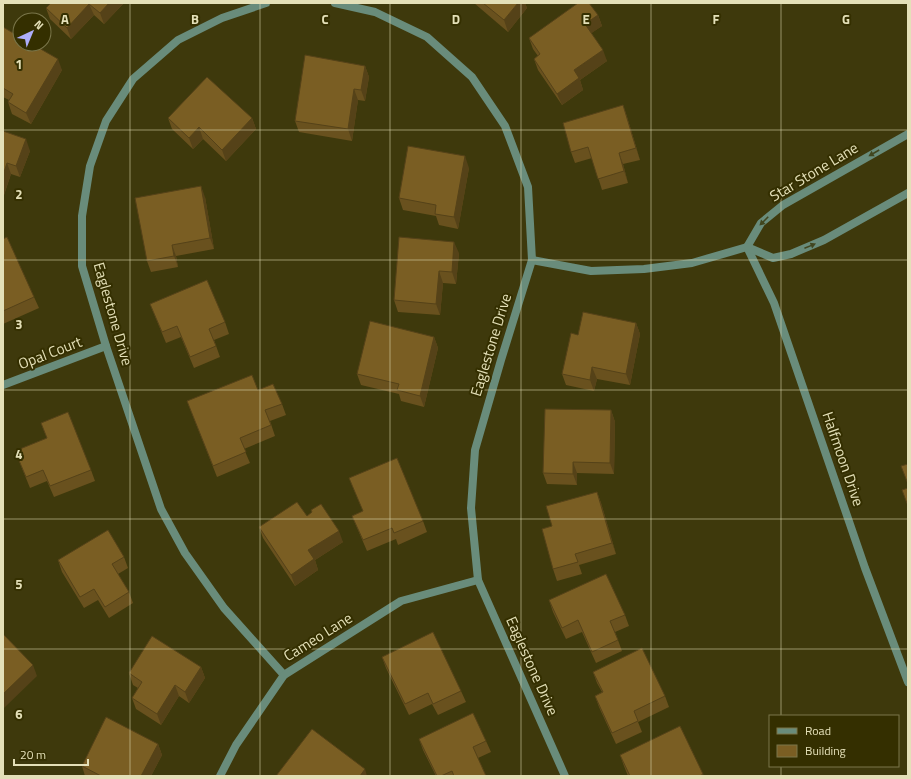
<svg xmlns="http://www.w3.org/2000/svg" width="911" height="779" font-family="'Titillium Web',sans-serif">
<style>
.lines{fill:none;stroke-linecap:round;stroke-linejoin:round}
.street{stroke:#698c7b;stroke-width:8}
.wall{fill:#69511e}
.shaded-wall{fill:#554218}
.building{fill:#7a5e23;stroke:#554218}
.oneway{fill:#41461f}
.grid{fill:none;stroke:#e4e0b8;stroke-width:1;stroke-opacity:0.55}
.labels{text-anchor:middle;stroke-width:4;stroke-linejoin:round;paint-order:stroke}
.street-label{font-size:15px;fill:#e4e0b8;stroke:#342f00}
.grid-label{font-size:13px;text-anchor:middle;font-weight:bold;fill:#e4e0b8;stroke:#342f00;stroke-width:4;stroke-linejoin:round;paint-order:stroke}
</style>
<rect width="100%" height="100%" fill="#3e390c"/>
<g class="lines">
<g class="street">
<polyline points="266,3 222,18 178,40 133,79 106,121 90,166 82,216 82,266 106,346 161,509 185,553 224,608 284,675"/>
<polyline points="335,3 375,12 427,37 472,77 505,126 528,187 532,260 501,360 475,450 471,508 478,580 565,776"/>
<polyline points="747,247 774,303 865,568 908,682"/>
<polyline points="747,247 761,223 783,205 908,134"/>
<polyline points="532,260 591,271 644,269 692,263 747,247 773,258 791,254 824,240 908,193"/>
<polyline points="3,385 106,346"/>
<polyline points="220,776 236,745 284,675 401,601 478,580"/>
</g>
</g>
<g class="wall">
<polygon points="51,3 124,3 104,24 94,15 71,39 50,19 46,8"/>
<polygon points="474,3 525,3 527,8 508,32"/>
<polygon points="598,15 602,26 591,33 607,61 580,80 583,90 562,105 538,70 534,59 538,56 533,49 529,38"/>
<polygon points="3,27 62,70 31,124 12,114 8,102 9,100 3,97"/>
<polygon points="365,66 369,77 365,101 358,100 352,141 299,132 295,121"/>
<polygon points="623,105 627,117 640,160 623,164 628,183 602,190 592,158 575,163 571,152"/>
<polygon points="168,118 252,118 256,129 226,161 203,139 193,149 172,129"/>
<polygon points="3,131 30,151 20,177 11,174 3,198"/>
<polygon points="469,168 458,229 439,225 436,216 403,210 399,198"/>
<polygon points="205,197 214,249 176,256 178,267 151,272 147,261"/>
<polygon points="3,239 34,297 39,308 3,324"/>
<polygon points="459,253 456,284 443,283 440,315 398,312 394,300"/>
<polygon points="150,304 225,322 229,334 214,340 220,357 194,368 181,337 166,343"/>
<polygon points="636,323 640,334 630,385 597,379 594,391 566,385 562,374 578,335"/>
<polygon points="434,337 438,348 424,407 401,401 399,394 361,385 357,374"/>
<polygon points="258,390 282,404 286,415 270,421 275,436 244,449 250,463 217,477 187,401"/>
<polygon points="611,410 615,422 614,474 577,473 577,485 547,484 543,473"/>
<polygon points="41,423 91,470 95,481 54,497 47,481 30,488 15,451 47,438"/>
<polygon points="349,478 423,521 427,532 398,545 396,539 367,551 352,516 363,511"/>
<polygon points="597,492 601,503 616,554 579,565 582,574 557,581 553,569 552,526"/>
<polygon points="311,510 343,542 315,560 318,570 295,586 263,538 259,527 307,516 312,513"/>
<polygon points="124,557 128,568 118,574 129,592 133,603 109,618 98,600 84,608 62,572 58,560"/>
<polygon points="549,600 625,615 629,626 615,632 622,651 596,663 582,632 566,639 553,612"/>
<polygon points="382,657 461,691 466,702 438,715 432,704 409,715 386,668"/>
<polygon points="201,667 205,678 189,703 179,696 161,725 136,709 132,698 138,688 133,685 129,673"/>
<polygon points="593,672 665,696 669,707 638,722 642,732 616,744 599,707 595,696 602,692 597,683"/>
<polygon points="419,739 486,741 491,752 478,758 486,776 436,776 423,750"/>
<polygon points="158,744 162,755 151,776 85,776 82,766"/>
<polygon points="620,755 703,774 704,776 628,776 624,766"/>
</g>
<g class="shaded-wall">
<polygon points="109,3 124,3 104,24 100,13"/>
<polygon points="518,3 525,3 527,8 508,32 504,20"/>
<polygon points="89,4 94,15 71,39 67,28"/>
<polygon points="598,15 602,26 589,35 585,24"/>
<polygon points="603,50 607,61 580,80 583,90 562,105 557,94 574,70"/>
<polygon points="58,59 62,70 31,124 26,113"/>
<polygon points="365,66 369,77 365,101 361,90"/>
<polygon points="354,89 358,100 352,141 348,129"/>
<polygon points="623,105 627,117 640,160 636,148"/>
<polygon points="252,118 256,129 226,161 222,150"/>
<polygon points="199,127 203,139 193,149 189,138"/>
<polygon points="26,139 30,151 20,177 16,166"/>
<polygon points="619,153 623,164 628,183 624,171"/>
<polygon points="465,156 469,168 458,229 454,217"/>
<polygon points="7,163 11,174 3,198 3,175"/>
<polygon points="201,186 205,197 214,249 210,238"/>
<polygon points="454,242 459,253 456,284 452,272"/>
<polygon points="172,245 176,256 178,267 174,256"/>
<polygon points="439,271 443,283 440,315 436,304"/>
<polygon points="636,323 640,334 630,385 626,374"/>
<polygon points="434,337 438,348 424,407 420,396"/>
<polygon points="592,367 597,379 594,391 590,380"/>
<polygon points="611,410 615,422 614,474 610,463"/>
<polygon points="573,462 577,473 577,485 573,474"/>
<polygon points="597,492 601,503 616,554 612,543"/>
<polygon points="339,531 343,542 315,560 318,570 295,586 291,575 308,550"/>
<polygon points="33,665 37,676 3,709 3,694"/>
<polygon points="201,667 205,678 189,703 185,692"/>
<polygon points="175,685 179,696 161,725 157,714"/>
<polygon points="158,744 162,755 151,776 141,776"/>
<polygon points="365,769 367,776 360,776"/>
</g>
<g class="building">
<polygon points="51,3 109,3 100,13 89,4 67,28 46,8"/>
<polygon points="483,3 518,3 504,20"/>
<polygon points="578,3 589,3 598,15 585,24 603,50 574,70 579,78 557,94 534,59 540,54 529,38"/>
<polygon points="3,27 20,37 20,44 32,44 58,59 26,113 8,102 13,94 3,88"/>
<polygon points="305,55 365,66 361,90 354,89 348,129 295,121"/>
<polygon points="207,77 252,118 222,150 199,127 189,138 168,118"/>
<polygon points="623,105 636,148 619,153 624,171 598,179 588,147 571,152 563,123"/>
<polygon points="3,131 26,139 16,166 7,163 3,175"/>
<polygon points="408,146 465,156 454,217 435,214 436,205 399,198"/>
<polygon points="201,186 210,238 172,245 174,256 147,261 135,198"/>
<polygon points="7,237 34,297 3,311 3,239"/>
<polygon points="399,237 454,242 452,272 439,271 436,304 394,300"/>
<polygon points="207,280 225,322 209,329 216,346 190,357 177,326 162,332 150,304"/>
<polygon points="583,312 636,323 626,374 592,367 590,380 562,374 571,333 578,335"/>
<polygon points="370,321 434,337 420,396 397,390 399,384 357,374"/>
<polygon points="252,375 258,390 273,384 282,404 265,410 271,425 240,438 246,452 213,466 187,401"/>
<polygon points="545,409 611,410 610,463 573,462 573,474 543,473"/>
<polygon points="68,412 91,470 50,486 43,470 26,477 15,451 47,438 41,423"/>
<polygon points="397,458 423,521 394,533 392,528 363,540 352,516 363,511 349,478"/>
<polygon points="908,464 908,484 901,466"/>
<polygon points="908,488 908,506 902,490"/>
<polygon points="597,492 612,543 575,554 578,562 553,569 542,529 552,526 546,506"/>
<polygon points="297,502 307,516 312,512 311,510 321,504 339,531 308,550 314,559 291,575 259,527"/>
<polygon points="108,530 124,557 112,564 129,592 105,607 94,589 80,597 58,560"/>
<polygon points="606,574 625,615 610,621 618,640 592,652 578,620 562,628 549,600"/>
<polygon points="433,632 461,691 433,704 428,693 405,704 382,657"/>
<polygon points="3,634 33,665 3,694"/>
<polygon points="152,636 201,667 185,692 175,685 157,714 132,698 142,682 129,673"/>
<polygon points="642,648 665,696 634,711 638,721 612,733 595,696 603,692 593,672"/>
<polygon points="473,713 486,741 473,747 486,776 454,776 452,771 441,776 437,776 419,739"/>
<polygon points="106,717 158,744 141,776 101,776 82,766"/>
<polygon points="680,726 703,774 700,776 630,776 620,755"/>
<polygon points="312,729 365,769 360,776 276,776"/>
</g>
<defs><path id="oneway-solid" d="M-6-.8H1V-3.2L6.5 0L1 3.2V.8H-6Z"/></defs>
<g class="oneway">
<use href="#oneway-solid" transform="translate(874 153) rotate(150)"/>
<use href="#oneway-solid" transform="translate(764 221) rotate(135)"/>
<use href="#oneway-solid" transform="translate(810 246) rotate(-22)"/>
</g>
<path class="grid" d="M130 3V776M260 3V776M390 3V776M521 3V776M651 3V776M781 3V716M3 130H908M3 260H908M3 390H908M3 519H908M3 649H908M781 766V776"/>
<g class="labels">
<g class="street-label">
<text transform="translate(814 172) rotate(-31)" y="5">Star Stone Lane</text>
<text transform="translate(113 314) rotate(74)" y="5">Eaglestone Drive</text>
<text transform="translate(491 345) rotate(-73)" y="5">Eaglestone Drive</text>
<text transform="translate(50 353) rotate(-21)" y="5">Opal Court</text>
<text transform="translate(843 459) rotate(71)" y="5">Halfmoon Drive</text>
<text transform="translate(318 637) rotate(-32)" y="5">Cameo Lane</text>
<text transform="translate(532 666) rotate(66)" y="5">Eaglestone Drive</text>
</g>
</g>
<g class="grid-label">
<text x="65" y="24">A</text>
<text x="195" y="24">B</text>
<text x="325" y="24">C</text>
<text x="456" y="24">D</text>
<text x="586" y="24">E</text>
<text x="716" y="24">F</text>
<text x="846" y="24">G</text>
<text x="19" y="69">1</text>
<text x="19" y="199">2</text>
<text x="19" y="329">3</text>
<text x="19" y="459">4</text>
<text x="19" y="589">5</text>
<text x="19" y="719">6</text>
</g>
<rect width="911" height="779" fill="none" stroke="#e4e0b8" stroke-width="8"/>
<rect x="769" y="715" width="130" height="52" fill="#342f00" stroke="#7a764a"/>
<rect x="777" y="728" width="20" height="6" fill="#698c7b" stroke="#7a764a"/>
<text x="805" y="735" font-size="12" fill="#e4e0b8">Road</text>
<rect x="777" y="745" width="20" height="12" fill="#7a5e23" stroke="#7a764a"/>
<text x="805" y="755" font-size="12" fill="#e4e0b8">Building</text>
<g transform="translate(32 32) rotate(44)"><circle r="19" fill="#342f00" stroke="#7a764a"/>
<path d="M0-3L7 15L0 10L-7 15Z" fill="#aeaefb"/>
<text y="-6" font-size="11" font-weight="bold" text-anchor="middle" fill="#e4e0b8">N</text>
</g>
<path d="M14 759v6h74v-6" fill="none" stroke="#e4e0b8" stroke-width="2"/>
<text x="20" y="759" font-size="12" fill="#e4e0b8" stroke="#342f00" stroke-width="3" paint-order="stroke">20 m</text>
</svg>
